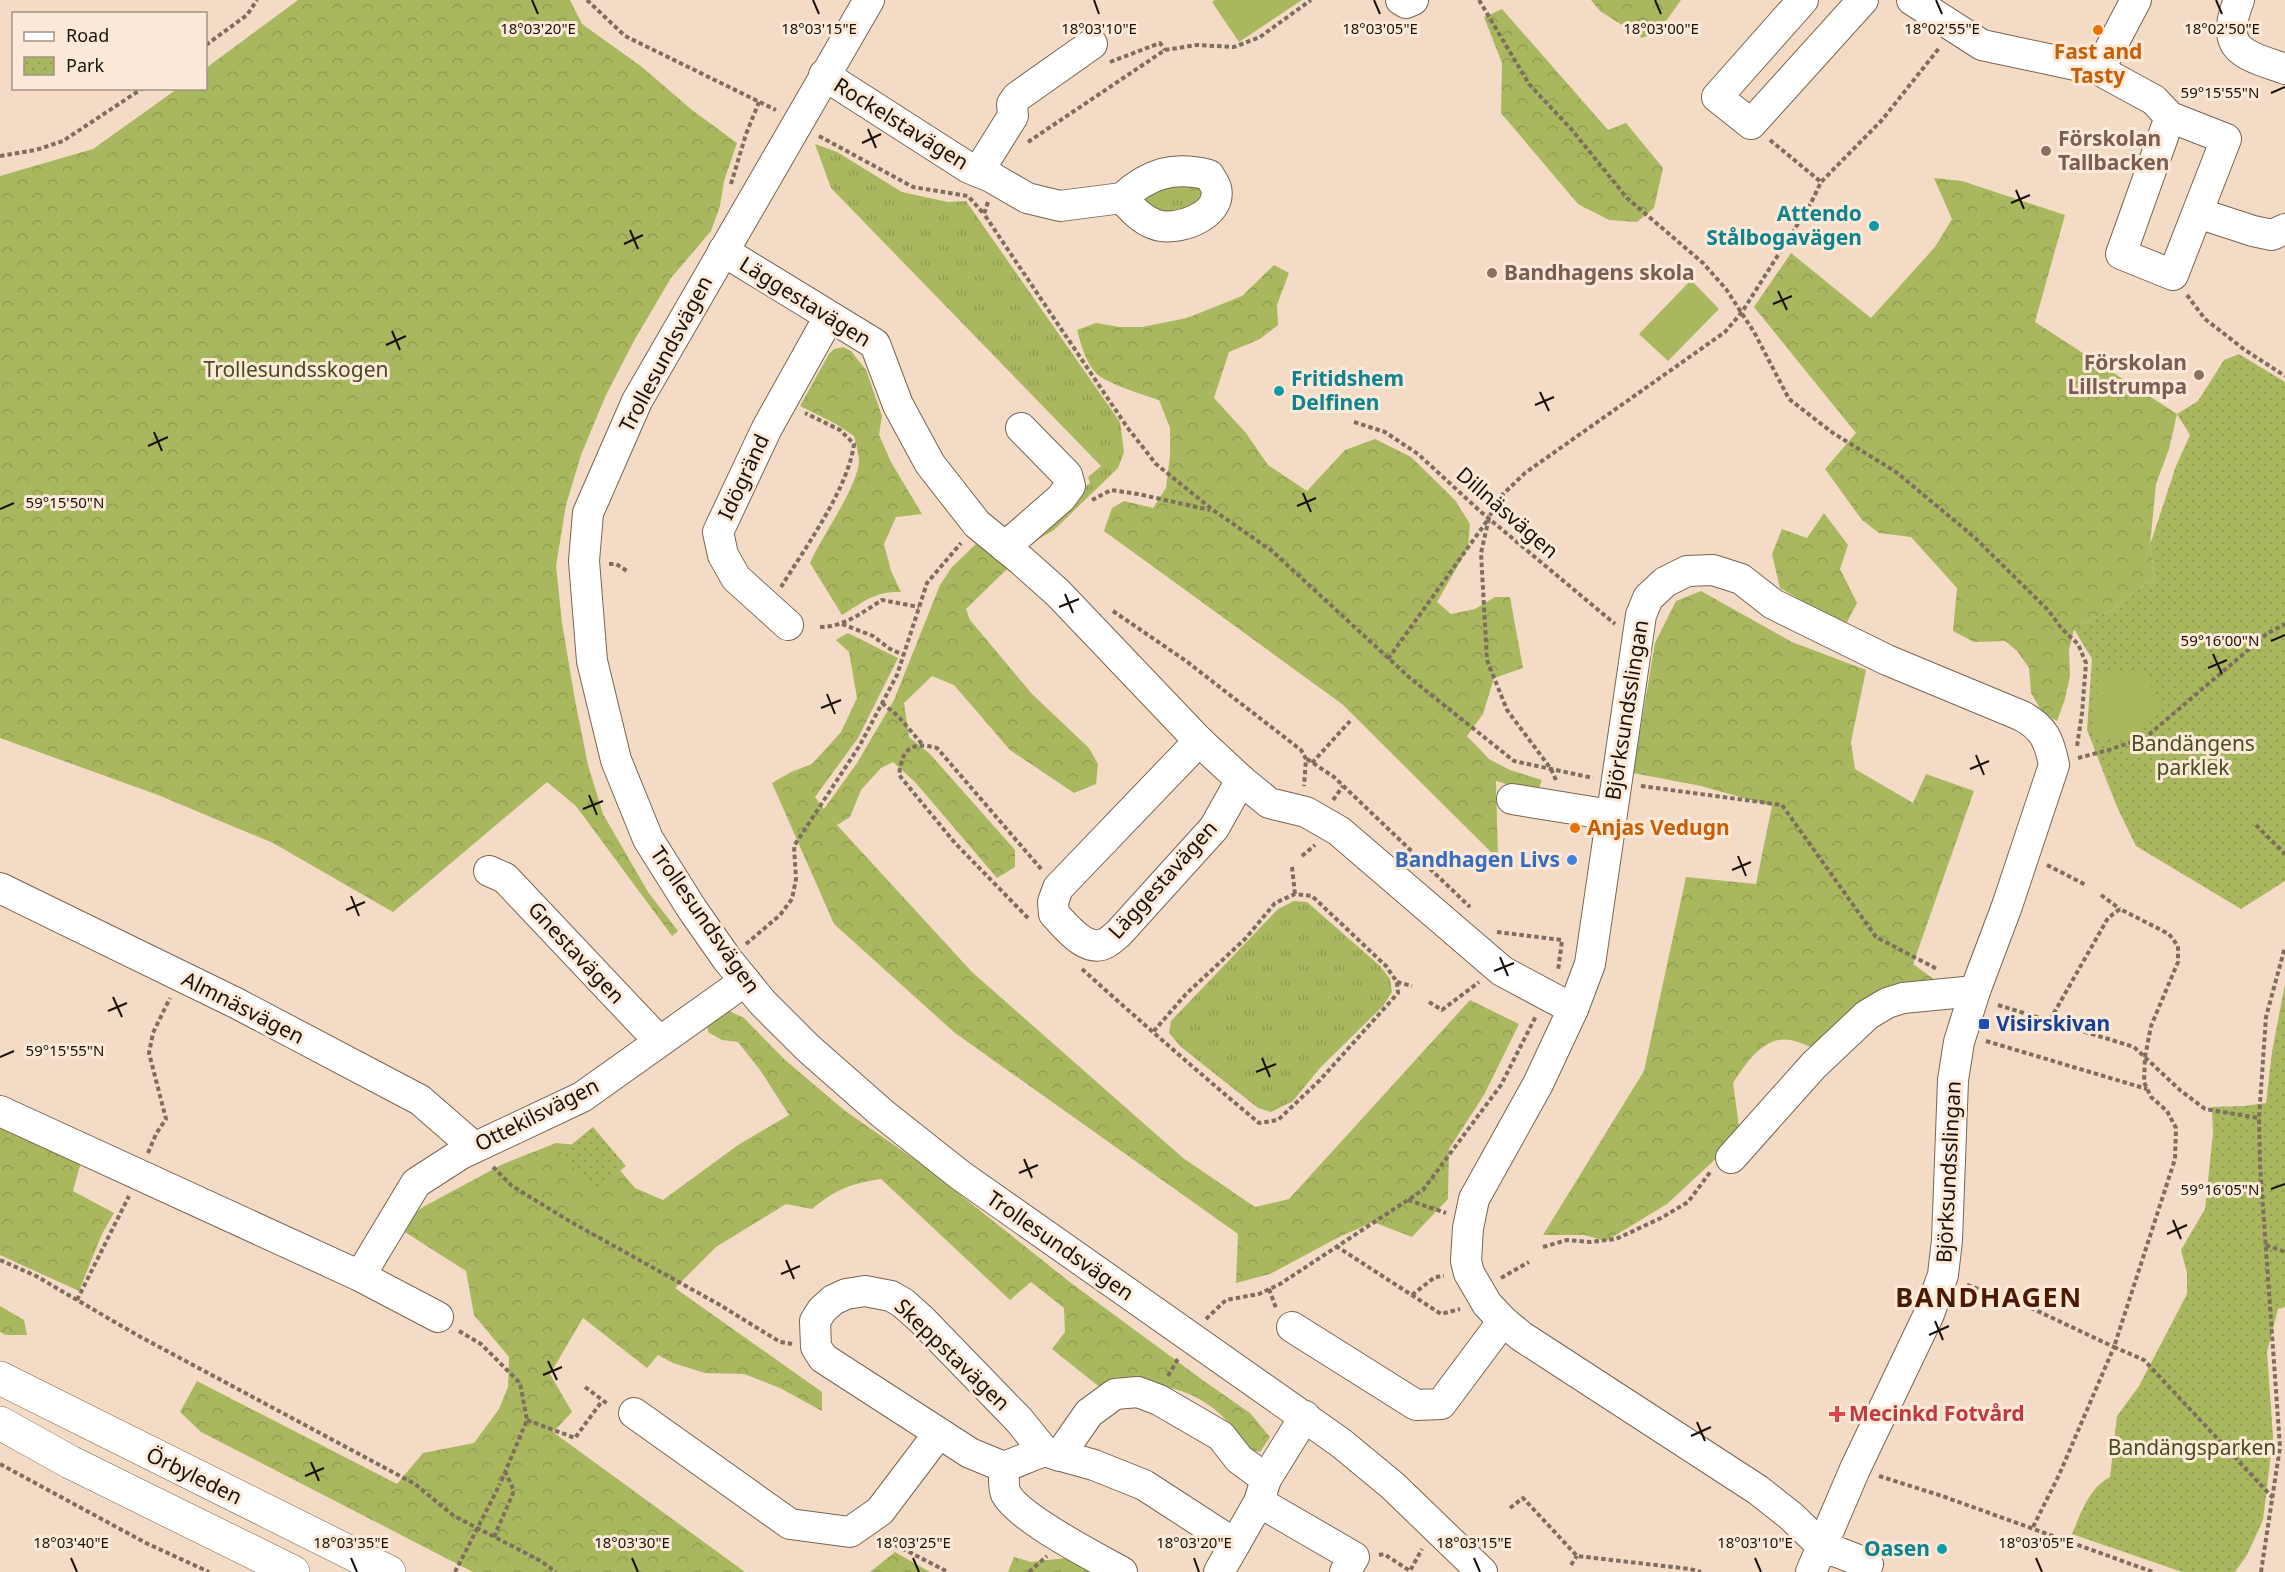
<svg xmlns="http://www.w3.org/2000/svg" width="2285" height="1572" font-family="'Noto Sans',sans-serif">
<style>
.grass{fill:url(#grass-tufts)}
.forest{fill:url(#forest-crowns)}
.park{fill:url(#park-dots)}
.pitch{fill:#a9b85f}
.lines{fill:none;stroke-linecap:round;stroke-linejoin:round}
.minor-casing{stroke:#7a6551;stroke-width:32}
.major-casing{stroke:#7a6551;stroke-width:34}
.path{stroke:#7e6e5f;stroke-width:4;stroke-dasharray:4.5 3;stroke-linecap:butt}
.minor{stroke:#fff;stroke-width:30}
.major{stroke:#fff;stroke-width:33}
.path-bridge{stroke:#7e6e5f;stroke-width:4;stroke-dasharray:4.5 3;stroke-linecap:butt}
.ticks{fill:none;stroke:#191109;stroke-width:2}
.food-dot{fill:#e8710a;stroke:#fde9d7;stroke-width:2}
.education-dot{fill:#8d6e63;stroke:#fde9d7;stroke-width:2}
.culture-dot{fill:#0f9aa8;stroke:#fde9d7;stroke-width:2}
.shop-dot{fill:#3f7fe0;stroke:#fde9d7;stroke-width:2}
.transit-dot{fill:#1a4fb4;stroke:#fde9d7;stroke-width:2}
.health-dot{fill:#e0444e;stroke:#fde9d7;stroke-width:2}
.labels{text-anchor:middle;stroke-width:6;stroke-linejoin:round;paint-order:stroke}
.food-label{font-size:21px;font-weight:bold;fill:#c56008;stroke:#fde9d7}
.street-label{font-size:21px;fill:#191109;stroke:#fde9d7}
.education-label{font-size:21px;font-weight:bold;fill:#785e54;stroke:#fde9d7;text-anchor:start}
.culture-label{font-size:21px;font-weight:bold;fill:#0d838f;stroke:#fde9d7;text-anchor:end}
.park-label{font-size:21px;fill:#464d23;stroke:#fde9d7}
.shop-label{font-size:21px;font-weight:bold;fill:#366cbe;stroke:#fde9d7;text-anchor:end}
.transit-label{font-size:21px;font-weight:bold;fill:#164399;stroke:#fde9d7;text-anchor:start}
.health-label{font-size:21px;font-weight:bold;fill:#be3a42;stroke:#fde9d7;text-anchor:start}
.district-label{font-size:27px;font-weight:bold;letter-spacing:1.5px;fill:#4b1a05;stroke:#fde9d7}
.ticks-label{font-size:15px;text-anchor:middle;fill:#191109;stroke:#fde9d7;stroke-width:6;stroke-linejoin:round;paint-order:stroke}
</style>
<defs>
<pattern id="grass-tufts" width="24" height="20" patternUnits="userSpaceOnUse" patternTransform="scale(1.5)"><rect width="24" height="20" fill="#a9b85f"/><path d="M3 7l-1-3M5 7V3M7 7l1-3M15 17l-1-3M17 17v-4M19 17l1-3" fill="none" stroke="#919d51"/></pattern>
<pattern id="forest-crowns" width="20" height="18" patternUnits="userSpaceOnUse" patternTransform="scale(1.5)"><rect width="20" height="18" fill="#a9b85f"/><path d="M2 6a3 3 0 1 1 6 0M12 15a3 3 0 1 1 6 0" fill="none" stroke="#919d51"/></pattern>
<pattern id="park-dots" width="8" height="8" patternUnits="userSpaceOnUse" patternTransform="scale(1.5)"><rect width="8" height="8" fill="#a9b85f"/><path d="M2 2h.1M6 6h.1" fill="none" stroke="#919d51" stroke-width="1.8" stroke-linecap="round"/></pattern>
</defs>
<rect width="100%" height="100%" fill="#f4dbc5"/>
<g class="grass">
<polygon points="815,144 837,152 902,192 948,202 966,201 1120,422 1124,452 1118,468 1054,530 1035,541 1066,502 1090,483 1088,477 1101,466 831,188"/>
<polygon points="1197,182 1210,195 1167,220 1142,200 1149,188"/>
<polygon points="1294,901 1307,902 1380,966 1390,979 1392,992 1383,1006 1320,1068 1293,1101 1271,1112 1258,1108 1181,1047 1169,1033 1171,1021 1278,909"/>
</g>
<g class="forest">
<polygon points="298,0 570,0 582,24 642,67 692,110 737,143 724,181 720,206 711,231 671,278 635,339 606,395 581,455 566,505 556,566 562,623 575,700 588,765 603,814 648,892 678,931 672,936 576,806 547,782 393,912 273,843 158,795 0,738 0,176 93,149 177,89 206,88 206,68"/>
<polygon points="1591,0 1681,0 1659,31 1642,38 1600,11"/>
<polygon points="1502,9 1608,130 1626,123 1663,168 1654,208 1637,222 1609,220 1578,204 1501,113 1502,63 1484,17"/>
<polygon points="1934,178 1962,181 2065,215 2035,322 2177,414 2169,449 2156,484 2150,545 2155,578 2128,596 2114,609 2093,618 2074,629 2069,650 2070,676 2065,699 2057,721 2044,715 2031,693 2029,668 2017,651 2005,641 1974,642 1953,631 1957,588 1911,537 1879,533 1862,520 1825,469 1856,433 1754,307 1791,253 1871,318 1935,247 1952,219"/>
<path d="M1274 265 1289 273 1277 305 1278 325 1260 339 1229 352 1214 398 1246 433 1268 465 1307 491 1345 450 1375 439 1411 457 1455 500 1470 524 1468 548 1437 602 1451 614 1475 609 1495 597H1510L1523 668 1494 678 1483 714 1467 736 1489 759 1510 770 1542 780 1537 793 1496 781 1498 859 1342 704 1104 531 1112 508 1124 501 1153 508 1166 488 1170 456V428L1159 400C1146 396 1106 383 1097 374 1086 364 1081 344 1077 330L1096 323 1120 327H1142L1187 318 1242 296Z"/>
<path d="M843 347 851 351 866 370 882 416 879 435 891 462 922 514 896 517 884 544 891 571 901 592C875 591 863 602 842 615L810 563C821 537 860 484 859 459 858 451 856 443 854 436L836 424 800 406 829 354 834 349Z"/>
<polygon points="1824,513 1848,545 1840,569 1857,603 1845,626 1780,588 1772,554 1782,529 1807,538"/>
<polygon points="976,544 1010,566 966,609 970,620 1032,694 1089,748 1098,764 1096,784 1074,793 1010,750 954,685 932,676 904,703 909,737 930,754 1015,850 1015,867 997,878 915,782 893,762 881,768 861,790 850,817 837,825 972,972 1183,1158 1255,1207 1289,1199 1470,1000 1519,1024 1484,1095 1449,1149 1448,1199 1412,1237 1373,1222 1339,1237 1270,1274 1236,1283 1238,1234 955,1033 834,924 772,783 791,772 812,764 841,732 857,698 849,652 836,640 848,633 898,658 858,738 815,797 824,809 857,763 894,700 940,585 952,567"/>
<path d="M1701 591 1792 642 1866 670 1851 742 1855 769 1913 803 1926 774 1974 791 1913 964 1942 985 1819 1050C1810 1047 1800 1042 1791 1040 1764 1035 1746 1063 1733 1083L1739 1126 1736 1140 1667 1204 1606 1241 1584 1235H1543L1644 1071 1686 877 1756 884 1772 806 1701 786 1633 773 1655 643 1676 601Z"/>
<path d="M723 1008 744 1018 784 1059 844 1110 924 1166 1071 1283 1204 1381 1250 1413 1270 1437 1260 1452 1248 1449C1226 1414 1203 1394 1162 1386 1145 1383 1119 1388 1102 1389L1052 1349 1065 1332 1064 1308 1031 1282 1010 1300 881 1179C851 1183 835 1190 812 1209L786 1204 716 1247 675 1288 822 1392V1411L780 1388 744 1374 705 1373 673 1363 658 1355 647 1368 583 1318 550 1374 572 1412 553 1432 745 1572H473L201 1432 180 1412 197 1381 397 1484 423 1453 474 1443 499 1409 508 1387 509 1357 474 1315 466 1271 397 1227 423 1207 503 1164 556 1143 600 1147 635 1188 663 1200 738 1145 789 1115 760 1070 738 1042 722 1040 708 1032 707 1018Z"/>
<polygon points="0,1125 81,1162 73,1191 114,1213 102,1234 79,1291 0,1255"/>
<polygon points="0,1306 24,1320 27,1335 6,1335 0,1332"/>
<polygon points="895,1552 930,1572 870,1572"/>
<polygon points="1014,1557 1031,1562 1066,1558 1090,1572 1008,1572"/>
</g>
<g class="park">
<polygon points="2239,354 2285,382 2285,881 2241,909 2136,846 2117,807 2087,730 2092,659 2074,629 2093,618 2114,609 2128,596 2155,578 2150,545 2176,466 2190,435 2177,414 2198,401 2224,360"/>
<path d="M2285 984V1307L2278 1309 2267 1352 2273 1437 2263 1520 2247 1555 2235 1572H2182L2072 1534C2081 1513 2089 1488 2110 1477L2117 1416 2139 1386 2187 1294V1273L2181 1250 2205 1209 2213 1133 2212 1107 2244 1106 2266 1103 2272 1052Z"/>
<polygon points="593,1127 626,1166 594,1192 561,1153"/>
</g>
<g class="pitch">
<polygon points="1215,0 1302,0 1239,42 1212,2"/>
<polygon points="1691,280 1719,309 1668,361 1639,334"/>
<polygon points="2143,673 2161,703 2130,736 2095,736 2098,674"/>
</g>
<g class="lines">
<defs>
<g id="minor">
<polyline points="869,0 637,401 588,513 584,561 592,661 616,760 648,839 692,909 727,959 762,1002 808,1048 883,1114 960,1175 1341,1443 1393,1486 1482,1572"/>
<polyline points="1401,0 1406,3 1413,0"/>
<polyline points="1803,0 1717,97 1751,124 1863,0"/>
<polyline points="1912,0 1982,45 2099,70 2154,100 2170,117 2121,254 2173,275 2226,139 2170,117"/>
<path d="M2239 0C2219 51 2243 54 2285 69"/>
<polyline points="2099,70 2136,0"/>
<path d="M824 75 969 168 991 177 1027 198 1060 206 1122 198C1131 208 1141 219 1154 224 1175 233 1223 216 1216 188 1215 184 1211 179 1209 175 1174 166 1149 173 1122 198"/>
<polyline points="978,172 1013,116 1012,104 1017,97 1092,44"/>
<polyline points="2198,213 2253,231 2272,235 2285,229"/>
<polyline points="723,251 875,344 898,405 930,464 977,524 1021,560 1058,593 1199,741 1241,780 1269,803 1306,812 1339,831 1502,971 1573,1009"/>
<polyline points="1005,547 1061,498 1070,486 1067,475 1021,428"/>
<polyline points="788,625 736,578 723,555 718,532 767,428 829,317"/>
<path d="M1199 741 1058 888 1053 902 1054 914C1066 926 1086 954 1106 943 1110 941 1114 937 1118 934L1214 828 1241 780"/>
<polyline points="1512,799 1611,815"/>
<polyline points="489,871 505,878 659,1041"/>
<polyline points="0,888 236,1003 420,1100 474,1147"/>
<polyline points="0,1111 360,1276 438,1317"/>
<polyline points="1731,1158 1814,1065 1867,1015 1887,1003 1903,998 1975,991"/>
<polyline points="360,1276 416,1183 461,1154 582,1097 745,981"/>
<polyline points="1292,1327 1416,1405 1441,1404 1503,1321"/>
<polyline points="634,1413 790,1524 850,1532 880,1511 939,1433"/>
<polyline points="1044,1451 1004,1467 970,1453 823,1358 816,1347 815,1321 822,1310 833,1300 846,1294 865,1291 891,1296 903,1303 922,1320 1019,1420 1044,1451 1094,1465 1144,1485 1235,1544"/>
<polyline points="1059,1456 1089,1413 1115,1394 1138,1392 1159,1400 1221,1436 1239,1459 1266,1479"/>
<path d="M1004 1467C1004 1474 1003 1488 1006 1494 1020 1519 1095 1557 1122 1572"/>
<polyline points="1259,1502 1354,1557 1345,1572"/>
<polyline points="1219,1572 1259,1502 1266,1479 1305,1416"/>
<path d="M1811 1572 1855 1469 1929 1314 1943 1275 1947 1240 1953 1080 1959 1042 1975 991 2007 906 2054 765C2049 740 2044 728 2022 716L1887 660 1773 604 1741 579 1713 570 1687 571 1665 582 1648 598 1641 615 1590 964 1573 1009 1538 1084 1474 1199 1468 1228 1466 1261 1469 1273 1487 1304 1503 1321 1521 1336 1758 1490 1791 1516 1822 1546 1868 1564"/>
</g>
<g id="major">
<polyline points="0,1378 389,1572"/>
<polyline points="0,1423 70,1462 293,1572"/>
</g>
</defs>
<use href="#minor" class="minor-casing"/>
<use href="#major" class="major-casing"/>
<g class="path">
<polyline points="587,0 625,36 776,110"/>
<polyline points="1479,0 1529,84 1572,130 1627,198 1703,263 1726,289 1754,332 1789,399 1833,433 1896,472 1973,536 2048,610 2062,629 2078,644 2086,663 2082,713 2077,746"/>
<polyline points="206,45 247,15 257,0"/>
<polyline points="1110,62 1160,43 1165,50"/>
<polyline points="819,136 913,187 968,196 984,214"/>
<polyline points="1770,140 1821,182"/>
<polyline points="1028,142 1165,50 1197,45 1234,47 1260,37 1311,0"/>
<polyline points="0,156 36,150 63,141 143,88"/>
<polyline points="731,184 746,134 759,102"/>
<polyline points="988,202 984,214 1127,427 1156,464 1213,510 1272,551 1410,678 1514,761 1593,778"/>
<polyline points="2187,295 2205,319 2245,350 2285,376"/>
<polyline points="1354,422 1385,432 1418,454 1481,512 1615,624"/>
<polyline points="1092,500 1111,490 1138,494 1210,510"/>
<polyline points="609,564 616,564 627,571"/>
<path d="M781 587C805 548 848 489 854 444L840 430 805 413"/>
<polyline points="1113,611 1186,661 1301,750 1306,759 1304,786"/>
<polyline points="842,624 873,636 890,649 904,655"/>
<path d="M820 627C844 627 863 612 882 600L919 607"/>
<polyline points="1388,659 1487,521"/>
<polyline points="882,703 898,716 922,744"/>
<polyline points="2078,758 2112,749 2146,737 2268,633 2285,624"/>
<polyline points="1307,759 1334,777 1470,907"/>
<polyline points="1312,763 1350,721"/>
<polyline points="1556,780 1551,769 1507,710 1487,660 1481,553 1489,518 1497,500 1525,473 1725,332 1742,312 1811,203 1821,182 1882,120 1940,47"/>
<polyline points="1641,786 1782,805 1876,937 1937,969"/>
<polyline points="1333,800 1343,786"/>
<polyline points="2256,825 2285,854"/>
<polyline points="1302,856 1315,845"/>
<polyline points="2047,865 2086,885"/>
<polyline points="1292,867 1295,894"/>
<polyline points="2101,895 2120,909"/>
<path d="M1028 918 955 843 899 775C902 749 911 741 937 748L1042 870"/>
<polyline points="1497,932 1562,940 1558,971"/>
<polyline points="746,944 780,915 792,899 796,879 794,846 860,745 897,675 927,583 961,543"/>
<path d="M1082 969C1140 1021 1199 1073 1259 1123L1278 1120 1320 1080 1398 993 1397 982 1386 966 1312 896 1295 894 1275 903 1245 939 1186 994 1153 1032"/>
<polyline points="1397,982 1412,986"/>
<polyline points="1429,1002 1442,1010 1479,982"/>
<polyline points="1998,1005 2134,1047 2181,1091 2205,1109 2259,1118"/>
<polyline points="2050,1020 2108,918 2120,909 2169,934 2178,946 2178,962 2151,1026 2145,1057 2144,1082 2151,1097 2167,1111 2176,1128 2175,1159 2114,1347 2144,1360 2273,1498"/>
<polyline points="1986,1041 2147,1089"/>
<polyline points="148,1153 156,1134 166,1119 149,1053 153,1033 170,998"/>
<polyline points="493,1167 512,1186 571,1222 720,1305 780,1342 792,1344"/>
<polyline points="1408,1200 1446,1213"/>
<polyline points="2266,1245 2285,1252"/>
<polyline points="1336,1246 1441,1314 1460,1309"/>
<polyline points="1543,1247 1567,1240 1590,1242 1616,1239 1661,1218 1688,1202 1711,1171"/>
<polyline points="0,1260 36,1276 137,1335 415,1484 454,1516 539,1560 556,1572"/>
<polyline points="1501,1278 1529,1262"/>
<polyline points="1967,1285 2029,1307 2114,1347 2059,1475 2032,1529"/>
<polyline points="1269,1289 1276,1308"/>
<polyline points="1412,1295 1435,1277 1444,1276"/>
<polyline points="77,1300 129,1196"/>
<polyline points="1206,1319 1226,1300 1259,1294 1280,1284 1423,1190 1501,1085 1536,1016"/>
<polyline points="459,1331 481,1344 520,1383 527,1420 500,1484"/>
<polyline points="1168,1376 1179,1357"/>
<polyline points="585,1387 609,1405"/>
<polyline points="527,1420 575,1438 602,1401"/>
<polyline points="0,1464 146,1543 209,1572"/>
<polyline points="1879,1476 1942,1496 2153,1572"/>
<polyline points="1510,1508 1523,1498 1577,1556 1690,1569 1701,1572"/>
<polyline points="494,1537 514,1491 506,1473"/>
<polyline points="882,1538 948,1572"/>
<polyline points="1379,1555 1384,1554 1410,1571 1422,1549"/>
<polyline points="1571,1565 1577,1556"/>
<polyline points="1029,1572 1047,1556"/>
<polyline points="2261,1572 2280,1447 2260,1165 2259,1118 2266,1017 2285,947"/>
</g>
<use href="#minor" class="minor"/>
<use href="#major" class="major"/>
<polyline class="path-bridge" points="455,1572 500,1484"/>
</g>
<path class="ticks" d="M532 0 538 14M813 0 819 14M1094 0 1099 14M1374 0 1380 14M1655 0 1661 14M1936 0 1942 14M2216 0 2222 14M2271 93 2285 87M868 129 876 148M862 143 881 134M2016 190 2024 209M2011 203 2030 195M630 230 638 249M624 244 643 235M1778 291 1787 310M1773 304 1792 296M392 331 400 350M386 345 406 336M1540 392 1549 411M1535 405 1554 397M154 432 162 451M148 446 168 437M1303 493 1311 512M1297 506 1316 498M0 509 14 503M1065 594 1073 613M1059 607 1079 599M2271 641 2285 635M2213 654 2222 674M2208 668 2227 660M827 694 835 714M821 708 841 700M1976 755 1984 775M1970 769 1989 761M589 795 597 815M583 809 603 801M1738 856 1746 876M1732 870 1751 862M351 896 359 916M346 910 365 902M1500 957 1508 976M1494 971 1514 963M113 997 122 1017M108 1011 127 1003M0 1057 14 1051M1262 1058 1270 1077M1256 1072 1276 1064M1024 1159 1032 1178M1019 1173 1038 1165M2271 1189 2285 1184M2173 1220 2181 1239M2167 1234 2187 1225M786 1260 794 1279M781 1274 800 1266M1935 1321 1943 1340M1929 1335 1949 1326M548 1361 557 1380M543 1375 562 1367M1697 1422 1705 1441M1691 1436 1711 1427M311 1462 319 1481M305 1476 324 1468M71 1558 77 1572M351 1558 357 1572M632 1558 638 1572M913 1558 919 1572M1194 1558 1199 1572M1474 1558 1480 1572M1755 1558 1761 1572M2036 1558 2042 1572"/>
<g class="food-dot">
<circle cx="2098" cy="30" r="6"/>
<circle cx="1575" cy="828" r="6"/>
</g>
<g class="education-dot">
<circle cx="2046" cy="151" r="6"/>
<circle cx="1492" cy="273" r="6"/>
<circle cx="2199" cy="375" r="6"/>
</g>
<g class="culture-dot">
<circle cx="1874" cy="226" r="6"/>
<circle cx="1279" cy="391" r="6"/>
<circle cx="1942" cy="1549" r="6"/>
</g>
<circle class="shop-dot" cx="1572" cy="860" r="6"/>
<rect class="transit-dot" x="1978" y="1018" width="12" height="12" rx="3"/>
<path class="health-dot" d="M1834 1405h6v6h6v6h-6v6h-6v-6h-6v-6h6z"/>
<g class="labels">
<g class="food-label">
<text x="2098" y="59">Fast and<tspan x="2098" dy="24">Tasty</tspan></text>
<text x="1587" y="835" text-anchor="start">Anjas Vedugn</text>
</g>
<g class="street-label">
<text transform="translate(901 124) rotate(32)" y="7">Rockelstavägen</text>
<text transform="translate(805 302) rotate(32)" y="7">Läggestavägen</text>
<text transform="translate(666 354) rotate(-62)" y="7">Trollesundsvägen</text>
<text transform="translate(744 477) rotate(-65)" y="7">Idögränd</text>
<text transform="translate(1507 513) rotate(41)" y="7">Dillnäsvägen</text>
<text transform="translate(1627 710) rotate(-81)" y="7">Björksundsslingan</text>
<text transform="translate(1163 880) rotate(-48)" y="7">Läggestavägen</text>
<text transform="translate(705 920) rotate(55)" y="7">Trollesundsvägen</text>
<text transform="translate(576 953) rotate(47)" y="7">Gnestavägen</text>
<text transform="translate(243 1008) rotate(27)" y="7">Almnäsvägen</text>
<text transform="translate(537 1115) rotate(-27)" y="7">Ottekilsvägen</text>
<text transform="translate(1949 1172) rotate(-87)" y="7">Björksundsslingan</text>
<text transform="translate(1060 1246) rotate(35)" y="7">Trollesundsvägen</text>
<text transform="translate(952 1355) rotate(44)" y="7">Skeppstavägen</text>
<text transform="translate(194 1476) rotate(26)" y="7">Örbyleden</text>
</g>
<g class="education-label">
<text x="2058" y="146">Förskolan<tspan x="2058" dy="24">Tallbacken</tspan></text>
<text x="1504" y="280">Bandhagens skola</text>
<text x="2187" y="370" text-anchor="end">Förskolan<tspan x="2187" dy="24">Lillstrumpa</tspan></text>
</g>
<g class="culture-label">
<text x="1862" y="221">Attendo<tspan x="1862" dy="24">Stålbogavägen</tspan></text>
<text x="1291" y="386" text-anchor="start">Fritidshem<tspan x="1291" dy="24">Delfinen</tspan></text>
<text x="1930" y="1556">Oasen</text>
</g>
<g class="park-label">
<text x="296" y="377">Trollesundsskogen</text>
<text x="2193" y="751">Bandängens<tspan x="2193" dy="24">parklek</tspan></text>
<text x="2192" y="1455">Bandängsparken</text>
</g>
<g class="shop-label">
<text x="1560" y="867">Bandhagen Livs</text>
</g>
<g class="transit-label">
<text x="1996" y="1031">Visirskivan</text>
</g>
<g class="health-label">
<text x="1849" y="1421">Mecinkd Fotvård</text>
</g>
<g class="district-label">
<text x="1989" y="1307">BANDHAGEN</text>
</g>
</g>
<g class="ticks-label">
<text x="538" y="34">18°03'20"E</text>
<text x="819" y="34">18°03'15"E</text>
<text x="1099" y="34">18°03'10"E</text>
<text x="1380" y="34">18°03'05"E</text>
<text x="1661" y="34">18°03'00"E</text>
<text x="1942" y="34">18°02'55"E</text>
<text x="2222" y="34">18°02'50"E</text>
<text x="2220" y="98">59°15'55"N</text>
<text x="65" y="508">59°15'50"N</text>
<text x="2220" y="646">59°16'00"N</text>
<text x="65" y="1056">59°15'55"N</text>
<text x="2220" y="1195">59°16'05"N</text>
<text x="71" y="1548">18°03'40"E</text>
<text x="351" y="1548">18°03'35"E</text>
<text x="632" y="1548">18°03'30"E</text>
<text x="913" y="1548">18°03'25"E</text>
<text x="1194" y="1548">18°03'20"E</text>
<text x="1474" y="1548">18°03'15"E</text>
<text x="1755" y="1548">18°03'10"E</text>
<text x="2036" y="1548">18°03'05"E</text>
</g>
<rect x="12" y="12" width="195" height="78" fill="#fde9d7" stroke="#a29385" stroke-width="1.5"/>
<rect x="24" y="32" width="30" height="9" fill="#ffffff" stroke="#a29385" stroke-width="1.5"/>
<text x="66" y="42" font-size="18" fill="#191109">Road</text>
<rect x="24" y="57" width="30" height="18" fill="url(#park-dots)" stroke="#a29385" stroke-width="1.5"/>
<text x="66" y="72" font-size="18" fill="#191109">Park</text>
</svg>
